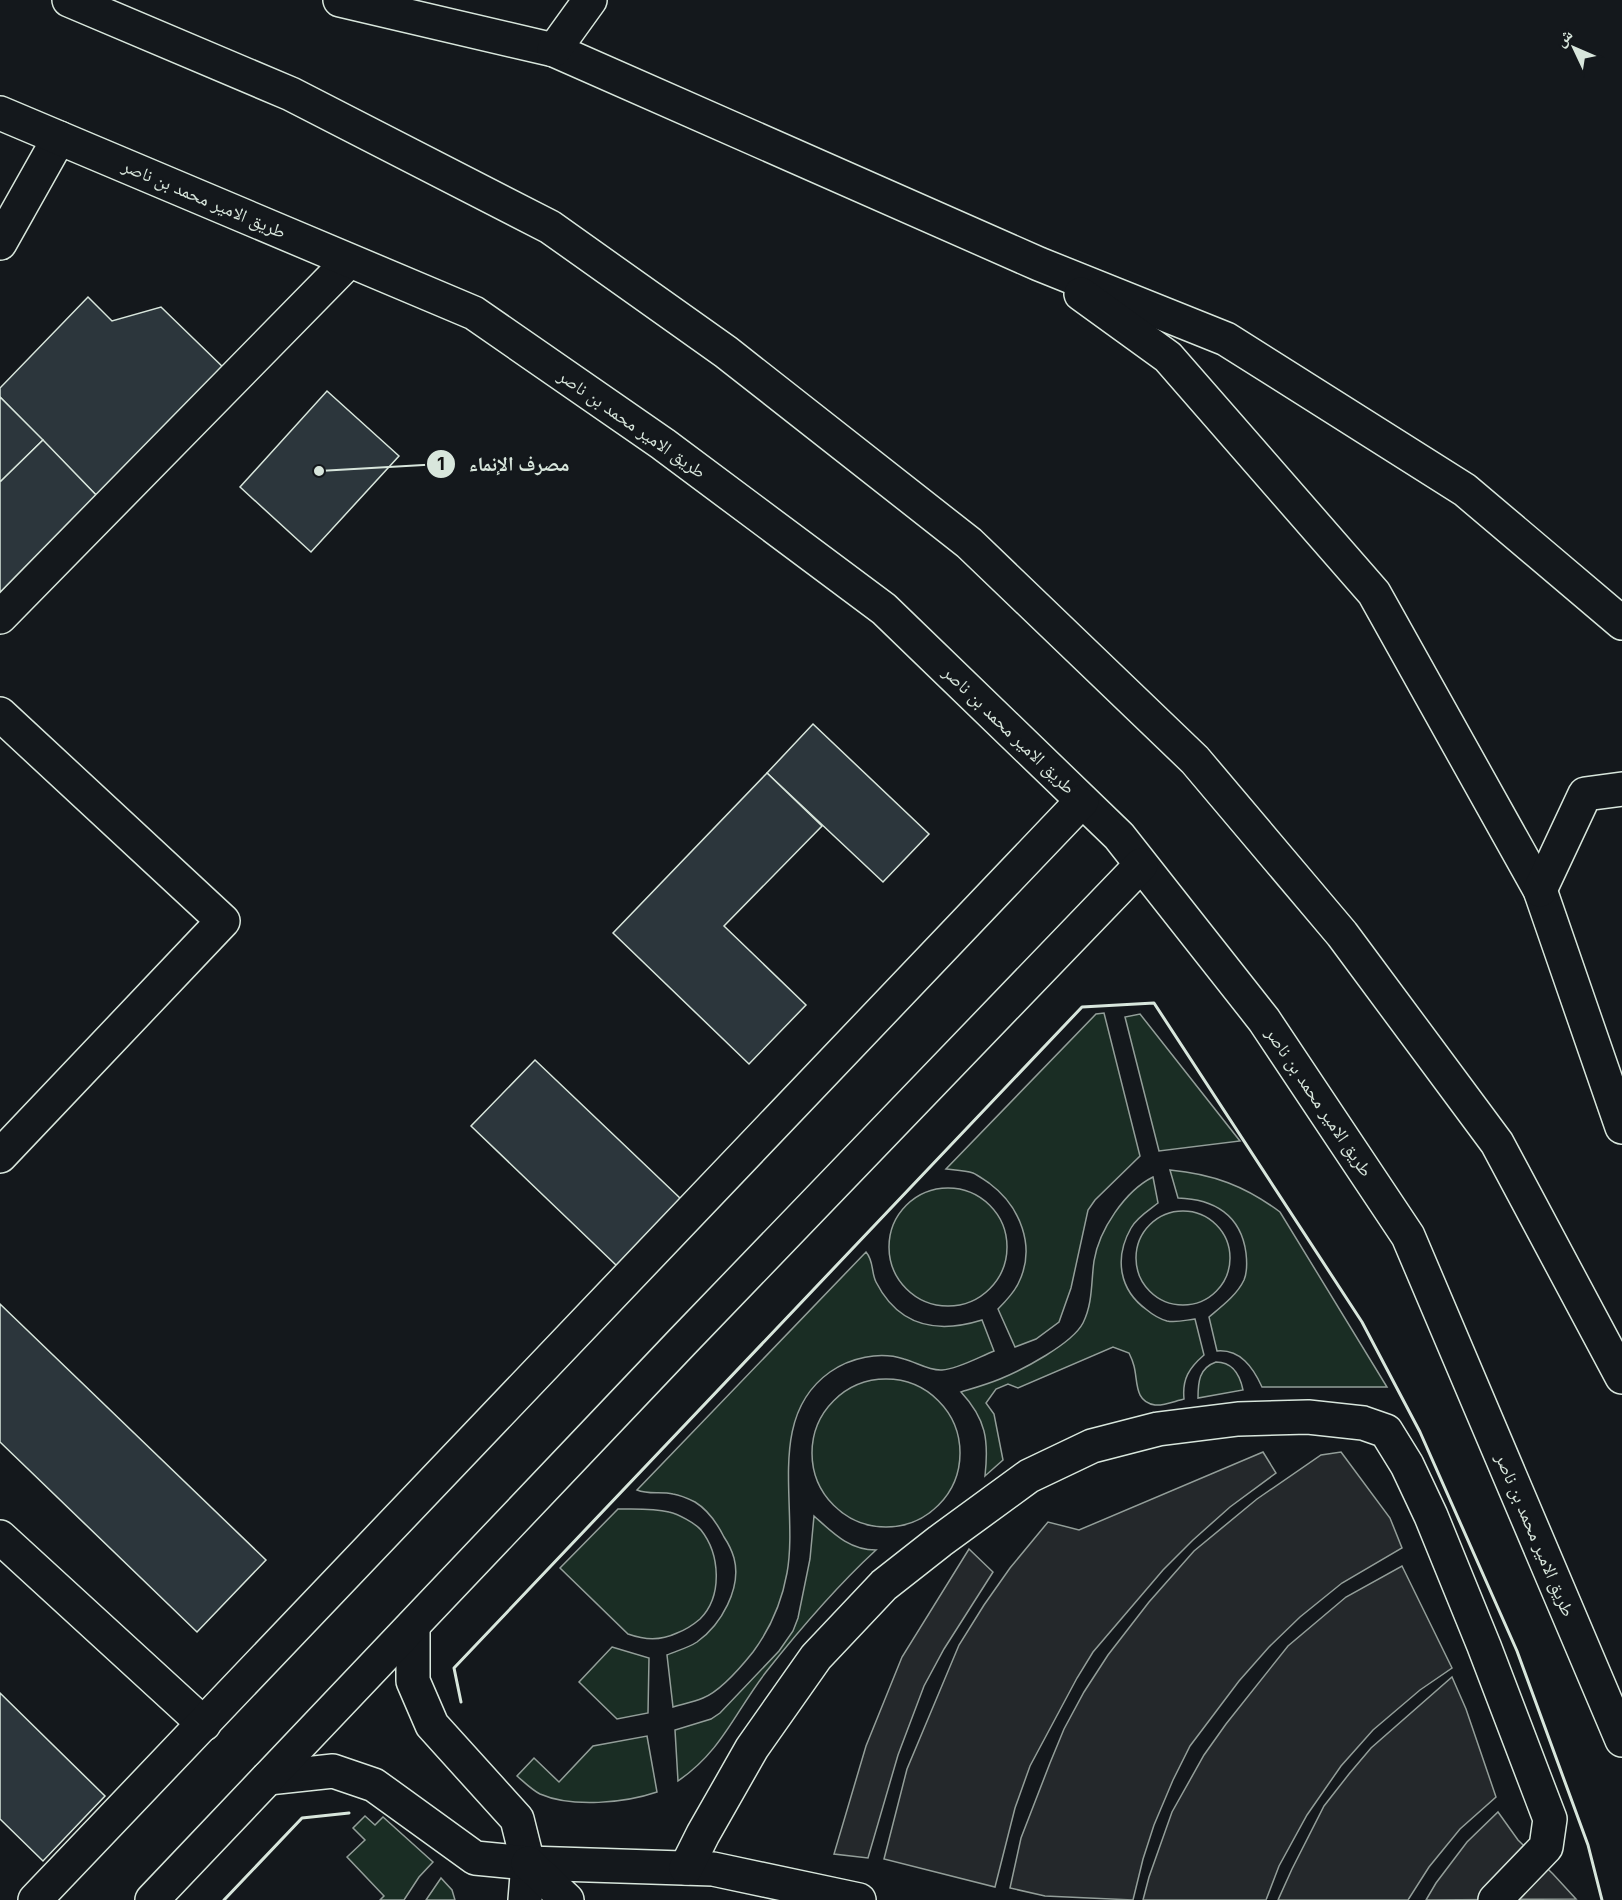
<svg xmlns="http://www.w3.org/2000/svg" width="1622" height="1900" font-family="Inter,'Noto Naskh Arabic',sans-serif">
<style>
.green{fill:#1a2d24;stroke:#939e99;stroke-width:1.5}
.parking{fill:#24282b;stroke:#939e99;stroke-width:1.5}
.building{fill:#2c363c;stroke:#d8e6dc;stroke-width:1.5}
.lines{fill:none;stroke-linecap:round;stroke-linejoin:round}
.minor-casing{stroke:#d8e6dc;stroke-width:36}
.major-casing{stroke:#d8e6dc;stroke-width:36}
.minor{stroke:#14181c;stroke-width:33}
.major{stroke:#14181c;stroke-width:33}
.wall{stroke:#d8e6dc;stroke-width:3}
.labels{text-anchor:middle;stroke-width:4.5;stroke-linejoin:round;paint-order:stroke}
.street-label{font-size:18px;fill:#d8e6dc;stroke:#14181c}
.leader{fill:none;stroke:#d8e6dc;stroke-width:2}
.callout-dot{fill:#d8e6dc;stroke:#14181c;stroke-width:2}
.mark-label{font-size:18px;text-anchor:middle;font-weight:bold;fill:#111}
.callout-label{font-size:20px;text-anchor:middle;font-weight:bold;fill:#d8e6dc;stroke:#14181c;stroke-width:4.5;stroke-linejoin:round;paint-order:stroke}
</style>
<rect width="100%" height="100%" fill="#14181c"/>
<g class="green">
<path d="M1104 1013 1140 1156 1095 1200 1088 1210 1071 1288 1059 1322 1036 1339 1015 1347 998 1309C1005 1302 1013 1294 1018 1284 1037 1247 1020 1206 989 1183 984 1180 978 1175 973 1173 965 1170 954 1170 946 1169L1096 1014Z"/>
<polygon points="1140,1014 1240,1141 1159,1151 1125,1017"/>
<path d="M1170 1170C1213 1174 1245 1186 1280 1212L1387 1387H1262C1253 1367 1240 1349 1217 1351L1209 1317C1221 1307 1237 1295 1244 1280 1247 1273 1247 1262 1246 1253 1241 1215 1214 1199 1178 1198Z"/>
<path d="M1153 1177 1158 1203C1149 1210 1136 1218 1131 1228 1114 1258 1119 1290 1147 1310 1153 1315 1160 1319 1167 1321 1176 1323 1186 1320 1195 1319L1204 1355C1189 1368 1182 1379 1184 1399 1175 1401 1164 1406 1155 1405 1134 1402 1138 1381 1134 1366 1133 1362 1131 1357 1129 1353L1113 1347 1018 1388 1008 1384 996 1389 986 1403 994 1414 1003 1460 985 1476C989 1440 986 1419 961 1392 974 1388 988 1384 1000 1379 1022 1370 1072 1344 1083 1323 1093 1303 1091 1282 1094 1261 1099 1230 1125 1191 1153 1177Z"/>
<circle cx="948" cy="1247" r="59"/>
<circle cx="1183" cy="1258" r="47"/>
<path d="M866 1252C874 1261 871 1272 876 1282 899 1327 937 1334 982 1320L994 1351C979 1357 958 1369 942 1370 929 1371 916 1362 904 1359 879 1351 850 1358 830 1372 765 1418 799 1507 787 1573 782 1601 770 1629 753 1652 741 1667 721 1691 703 1698 693 1702 683 1704 673 1707L667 1655C676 1651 688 1648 697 1642 721 1625 742 1588 734 1558 732 1551 728 1543 724 1537 717 1523 708 1510 695 1502 689 1499 680 1495 673 1494 661 1491 649 1495 637 1490Z"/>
<path d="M1216 1362C1233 1362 1240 1375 1243 1390L1198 1398C1198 1382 1199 1368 1216 1362Z"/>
<circle cx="886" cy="1453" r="74"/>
<path d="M618 1509C635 1509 653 1508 669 1512 678 1514 695 1523 701 1530 720 1554 723 1596 700 1619 693 1625 685 1630 677 1633 660 1641 645 1640 628 1634L560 1568Z"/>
<path d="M814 1516C833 1533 849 1550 876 1550 836 1587 800 1629 766 1672 735 1712 722 1751 678 1781L675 1730 711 1719 720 1713 779 1651 793 1631 798 1618 810 1559Z"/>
<polygon points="612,1647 649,1658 648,1713 617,1719 579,1682"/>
<path d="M647 1736 657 1792C625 1803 572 1808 540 1794 532 1790 524 1782 517 1776L534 1758 559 1782 593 1746Z"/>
<polygon points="365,1816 375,1825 383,1817 433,1862 419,1877 404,1900 380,1900 384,1896 347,1857 365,1840 353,1828"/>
<polygon points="441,1878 452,1890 455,1900 426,1900"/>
</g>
<g class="parking">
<polygon points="1263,1452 1276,1473 1230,1507 1193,1540 1163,1570 1093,1652 1077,1678 1030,1766 1015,1808 995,1887 884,1859 907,1769 959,1645 984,1605 1010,1568 1048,1522 1079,1530"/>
<polygon points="1341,1452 1390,1518 1402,1548 1342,1583 1300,1617 1269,1647 1239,1681 1190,1746 1173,1780 1154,1825 1143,1859 1133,1900 1045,1896 1010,1888 1021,1838 1050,1763 1064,1729 1084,1692 1108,1655 1149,1602 1194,1551 1257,1499 1321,1455"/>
<polygon points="969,1549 993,1572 944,1649 924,1686 898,1755 868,1858 834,1854 866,1746 902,1657"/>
<polygon points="1402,1566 1452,1668 1420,1690 1373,1730 1341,1766 1307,1815 1279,1866 1266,1900 1143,1900 1149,1877 1172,1812 1204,1755 1226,1724 1288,1646 1346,1597"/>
<polygon points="1452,1677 1466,1709 1496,1797 1460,1829 1429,1867 1408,1900 1278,1900 1292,1869 1324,1806 1349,1774 1371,1748"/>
<polygon points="1498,1812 1518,1840 1553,1874 1576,1899 1426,1900 1436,1883 1467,1842"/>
</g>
<g class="building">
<polygon points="88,297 112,321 161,307 227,371 99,498 0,397 0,388"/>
<polygon points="327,391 399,456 311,552 240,487"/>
<polygon points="0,397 43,440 0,482"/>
<polygon points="43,440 99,498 2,593 0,591 0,482"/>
<polygon points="813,724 929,834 883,882 767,773"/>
<polygon points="767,773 822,826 724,926 806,1005 749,1064 613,933"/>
<polygon points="535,1060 681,1199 617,1266 471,1126"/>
<polygon points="0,1304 266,1560 197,1632 0,1442"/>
<polygon points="0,1693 105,1796 43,1861 0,1819"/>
</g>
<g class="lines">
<defs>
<g id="minor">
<polyline points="340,0 554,50 1039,264 1226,339 1465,490 1622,623"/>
<polyline points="554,50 590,0"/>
<polyline points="0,243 59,138"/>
<polyline points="1081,294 1168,357 1374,593 1540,890 1622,1127"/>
<polyline points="0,617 349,261"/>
<polyline points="0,714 223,921 0,1156"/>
<polyline points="1540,890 1585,794 1622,789"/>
<polyline points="0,1537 204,1724"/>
<polyline points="413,1626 413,1681 432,1725 517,1819 528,1863 525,1900"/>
<polyline points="268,1778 333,1771 374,1785 475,1858 528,1863 713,1869 859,1900"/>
<polyline points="528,1863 567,1900"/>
<polyline points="686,1868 703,1834 752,1748 816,1657 884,1585 940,1541 1029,1476 1092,1446 1158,1429 1238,1419 1308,1417 1363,1423 1386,1431 1407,1465 1431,1516 1484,1646 1550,1819 1546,1847 1495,1900"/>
</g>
<g id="major">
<polyline points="69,0 291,94 550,227 726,352 969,543 1195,760 1342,934 1497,1143 1622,1377"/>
<polyline points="0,113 474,313 663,444 884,609 1119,836 1264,1020 1408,1236 1622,1740"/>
<polyline points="35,1900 1082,801"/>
<polyline points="152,1900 682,1342 1141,865"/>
</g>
</defs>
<use href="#minor" class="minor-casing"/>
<use href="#major" class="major-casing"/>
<use href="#minor" class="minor"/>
<use href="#major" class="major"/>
<g class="wall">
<polyline points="461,1702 454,1668 1082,1007 1154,1003 1362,1322 1420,1432 1517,1651 1588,1845 1602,1900"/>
<polyline points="224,1900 302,1818 349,1813"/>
</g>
</g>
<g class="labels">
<g class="street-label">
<text transform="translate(204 199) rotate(23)" y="6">طريق الامير محمد بن ناصر</text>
<text transform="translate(632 424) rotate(35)" y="6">طريق الامير محمد بن ناصر</text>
<text transform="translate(1009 730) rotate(44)" y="6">طريق الامير محمد بن ناصر</text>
<text transform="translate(1319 1102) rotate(56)" y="6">طريق الامير محمد بن ناصر</text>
<text transform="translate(1535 1535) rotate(67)" y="6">طريق الامير محمد بن ناصر</text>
</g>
</g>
<path class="leader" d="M319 471L441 464"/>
<g class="callout-dot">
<circle cx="319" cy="471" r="6"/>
<circle cx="441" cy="464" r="15"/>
</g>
<g class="mark-label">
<text x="441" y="470">1</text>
</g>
<g class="callout-label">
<text x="519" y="471">مصرف الإنماء</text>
</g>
<g transform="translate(1574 48) rotate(314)" stroke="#14181c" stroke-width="4.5" paint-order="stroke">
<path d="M0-4.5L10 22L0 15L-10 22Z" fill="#d8e6dc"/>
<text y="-9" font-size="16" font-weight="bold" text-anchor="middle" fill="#d8e6dc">ش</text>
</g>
</svg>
